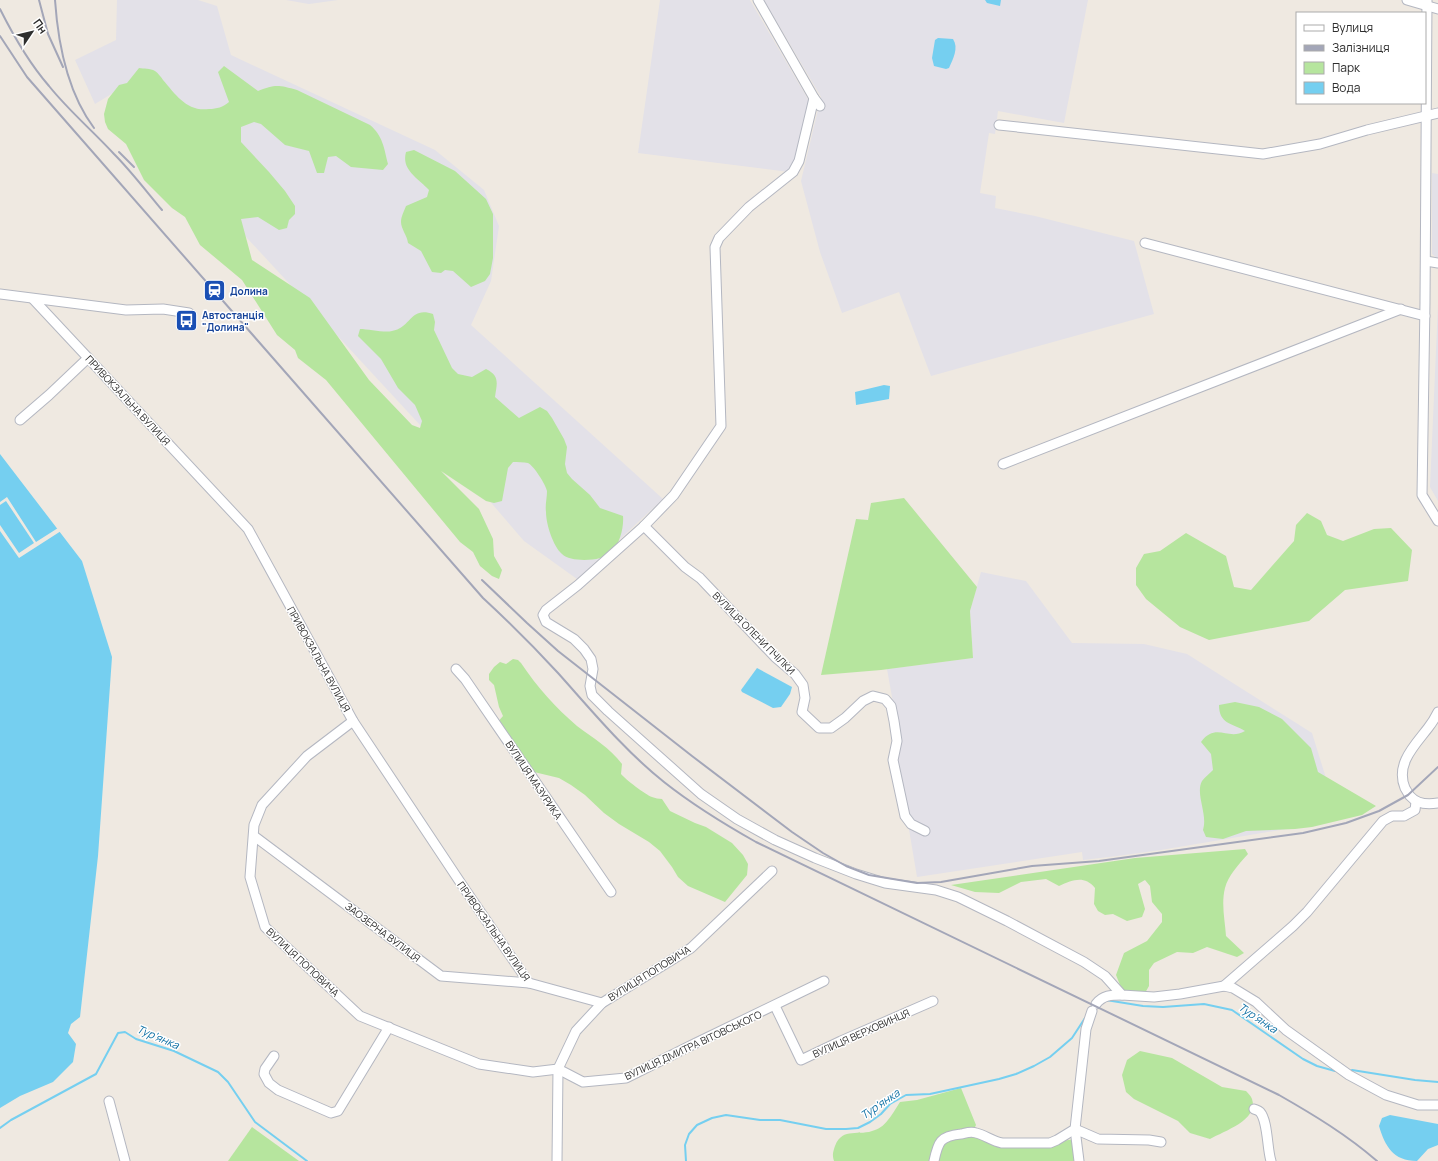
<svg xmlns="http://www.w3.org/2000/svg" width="1438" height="1161" font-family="Manrope,sans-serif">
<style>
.industrial{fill:#e3e1e8}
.green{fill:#b6e59e}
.water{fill:#75cff0}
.pier{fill:#efe9e1}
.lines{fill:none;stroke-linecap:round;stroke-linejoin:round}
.stream{stroke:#75cff0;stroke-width:2}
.minor-casing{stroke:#b4b7c1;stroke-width:11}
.minor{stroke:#fff;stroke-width:9}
.rail{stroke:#a3a6b8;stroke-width:2}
.labels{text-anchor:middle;stroke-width:3;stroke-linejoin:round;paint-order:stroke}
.transit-label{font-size:10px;font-weight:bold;fill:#164399;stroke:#fff;text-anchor:start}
.street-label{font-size:10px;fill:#2e2e2e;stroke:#fff}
.water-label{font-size:11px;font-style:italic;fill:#0d6fa3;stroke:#fff}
</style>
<rect width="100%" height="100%" fill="#efe9e1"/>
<g class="industrial">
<polygon points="117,0 198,0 217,6 231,55 435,150 484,190 499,226 491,281 471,325 663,499 577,579 524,541 481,491 113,93 95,104 75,60 116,40"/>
<polygon points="286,0 338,0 309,4"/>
<polygon points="660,0 750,0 809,101 795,160 789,172 638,153"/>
<polygon points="764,0 1088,0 1064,123 998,111 995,134 989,133 980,193 996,196 995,208 1035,216 1134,241 1154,314 931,376 899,292 842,313 820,252 801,181 821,97"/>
<polygon points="1432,173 1438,174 1438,259 1432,254"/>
<polygon points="1438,305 1438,501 1430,487"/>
<polygon points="981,572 1026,581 1072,643 1144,644 1187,654 1312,733 1339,820 1161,850 1117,856 1083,860 1082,852 917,877 897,758 900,742 887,669 973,658 970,611"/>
</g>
<g class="green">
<path d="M224 66 258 91C275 84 279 85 297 90L370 125C383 136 384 148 388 164L383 170 351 167 336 156 328 157 324 173H317L309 151 285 145 261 124 254 122 241 127V142L269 172 285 191 295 206V214L289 220 287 228 279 230 258 217 241 219 252 260 310 298 369 380 412 425 420 428 422 421 415 405 398 388 381 359 358 336 360 329C368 329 385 333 392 331 411 328 410 306 433 314L435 322 434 330 452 368 458 374 472 377 486 369C500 376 497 383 495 397L519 418 540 407 547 411 552 418 564 439 567 447 565 464 567 473 572 479 590 495 600 508 623 516C624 527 620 544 611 553 603 561 571 563 562 554 553 546 546 524 546 512 545 505 547 498 547 491 546 485 534 466 528 463 524 462 517 462 513 462L508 468 502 501 494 503 486 501 441 471 479 509 493 539 494 556 502 570 499 579 492 576 480 566 473 552 460 542 326 380 298 358 295 350 277 335 242 280 200 245 185 217 172 208 144 180 126 144 108 129 105 122 104 114 108 99 119 85 127 83 139 68C144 69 150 68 155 71 158 73 161 77 163 80 176 95 187 112 209 109 217 109 223 107 229 102L218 72Z"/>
<path d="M414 150 455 171 486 199 493 214V258L490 274 485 281 471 287 453 271 445 270 441 273 432 272 421 251 408 243C407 235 401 229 401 222 401 217 404 211 406 206L427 197 429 190C418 178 401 170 406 152Z"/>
<polygon points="904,498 977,587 970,611 973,658 881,670 821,675 856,519 868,520 871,503"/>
<polygon points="1307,513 1321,521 1327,535 1343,541 1374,529 1391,528 1412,550 1408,581 1345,590 1309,621 1209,640 1180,627 1146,599 1136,585 1136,568 1144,554 1160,551 1186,533 1226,556 1234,587 1251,590 1294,541 1296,525"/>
<path d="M513 659 518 660 521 663C537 687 556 708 577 726 593 738 610 748 622 764L621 774C625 779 646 795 652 797 655 798 659 799 662 799L670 811 695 823 706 827 732 843 743 855 748 864 747 875 725 902 688 886 678 877 672 867 660 851 649 842 619 824 604 813 585 795 571 785 559 778 534 772 496 724 503 716 499 707 494 685 489 680V674L494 667 500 662 506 664Z"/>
<path d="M1235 702 1259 707 1282 719 1311 748 1318 772 1376 806 1362 815 1312 827 1295 829 1246 831 1223 839 1206 837 1203 830C1208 814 1195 794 1202 781 1205 777 1210 773 1213 770L1211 754 1201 742C1216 722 1228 741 1245 731 1232 723 1219 724 1219 705Z"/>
<path d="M1245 849 1248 854C1239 864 1228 876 1225 888 1221 904 1225 921 1226 936L1244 953 1237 957 1207 947 1193 953 1177 952 1154 963 1149 970V986L1145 993 1137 994 1122 990 1116 975 1124 953 1147 941 1162 922V914L1152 902 1150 886 1145 880 1138 884 1145 909 1142 917 1127 921 1113 914 1105 915 1098 911 1094 904 1095 888C1084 875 1073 880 1059 886L1046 879 1021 882 999 893 975 892 951 885 1135 858Z"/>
<path d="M1140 1051 1172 1058 1222 1087 1246 1091C1248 1093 1251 1096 1252 1099 1259 1120 1224 1131 1210 1139L1190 1133 1178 1121 1134 1099 1126 1092 1122 1075 1127 1060Z"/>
<path d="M961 1088 976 1125 974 1129 991 1141H1062L1075 1139 1078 1161H834C832 1155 833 1152 835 1146 843 1126 859 1137 875 1130 886 1127 894 1111 900 1102L917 1100Z"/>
<polygon points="252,1127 299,1161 228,1161"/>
</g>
<g class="water">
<polygon points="985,0 1001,0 1000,6 987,3"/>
<path d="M938 38 953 39C959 48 953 59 949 68L946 69 934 66 932 58 935 40Z"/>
<polygon points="884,385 890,386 889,399 856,405 855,392"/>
<polygon points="0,454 82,561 112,657 98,856 80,1017 71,1024 68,1033 76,1044 73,1062 53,1082 20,1096 0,1108"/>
<polygon points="757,668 792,687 790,694 781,707 773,708 742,692 741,690"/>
<path d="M1390 1115 1438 1124V1145L1428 1149 1417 1161C1393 1161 1385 1146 1379 1126L1382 1118Z"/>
</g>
<polygon class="pier" points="7,497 36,542 58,528 61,531 19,558 0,531 0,525 19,553 34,543 6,501 0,505 0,502"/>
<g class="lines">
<g class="stream">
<polyline points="1106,1000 1143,1006 1163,1007 1204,1004 1232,1010 1303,1059 1317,1066 1335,1071"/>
<polyline points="1352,1070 1415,1080 1438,1082"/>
<polyline points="0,1128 11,1120 96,1074 118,1033 125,1032 136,1039 174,1051 218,1072 228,1082 255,1122 307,1161"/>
<polyline points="686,1161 685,1145 689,1134 697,1125 712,1118 726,1115 760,1120 780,1120 826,1129 846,1129 858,1128 870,1122 881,1114 890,1104 906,1095 930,1094 999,1079 1016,1074 1034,1066 1050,1057 1072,1038 1085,1018"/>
</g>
<defs>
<g id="minor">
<polyline points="758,0 814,98 820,106"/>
<polyline points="1407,0 1438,9"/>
<polyline points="1427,0 1425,302 1422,495 1438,521"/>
<polyline points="814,98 799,161 793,172 749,207 719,238 715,247 721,426 674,495 644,526 578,585 546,610 543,615 546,622 574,639 584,649 591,659 593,669 590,686 592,695 608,711 701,794 737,819 775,840 815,858 856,874 885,883 936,890 958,897 1007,921 1084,962 1105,976 1122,995 1154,997 1180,994 1224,986 1233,988 1256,1002 1286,1030 1349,1075 1386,1095 1418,1105 1438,1105"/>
<polyline points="999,125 1263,154 1320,144 1367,130 1438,113"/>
<polyline points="1145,243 1425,316"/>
<polyline points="1426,261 1438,263"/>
<polyline points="0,294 126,310 163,309 189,313"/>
<polyline points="33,299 248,529 353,721 462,885 529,983 602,1003"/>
<polyline points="20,420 49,395 88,358"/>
<polyline points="1003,464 1401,309"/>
<polyline points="644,526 685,567 700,578 775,657 795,674 803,685 805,698 802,712 819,728 831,728 845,718 863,701 873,696 885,699 891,706 894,721 897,741 893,760 905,816 911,824 925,831"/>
<polyline points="456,669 465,679 611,892"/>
<path d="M1438 712C1435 718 1432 723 1428 728 1415 745 1395 764 1405 788 1407 791 1408 794 1410 796 1417 804 1427 805 1438 803"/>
<polyline points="353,721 307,756 262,805 254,825 250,877 265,927 360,1016 479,1064 533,1072 558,1069"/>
<polyline points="254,836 441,976 529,983"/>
<polyline points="1224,986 1293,926 1307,912 1383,821 1392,816 1404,816 1415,810 1416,802"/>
<path d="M1096 1004C1103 995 1111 995 1122 995"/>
<polyline points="775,1006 801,1060 841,1041 933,1001"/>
<polyline points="274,1056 265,1069 264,1074 269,1083 278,1090 331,1113 338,1111 389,1027"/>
<polyline points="558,1069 583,1082 626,1078 696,1043 824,981"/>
<polyline points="109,1101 125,1161"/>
<path d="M1254 1109C1256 1110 1258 1110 1260 1112 1268 1121 1267 1149 1271 1161"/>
<polyline points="557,1161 558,1069 576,1031 602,1003 691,948 772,871"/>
<path d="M934 1161C938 1142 940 1136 961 1134 966 1133 971 1131 976 1133 985 1135 992 1141 1002 1143H1050L1057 1140 1075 1129 1086 1029 1092 1011"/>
<polyline points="1079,1161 1075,1129 1098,1139 1149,1140 1161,1142"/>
</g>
</defs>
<use href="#minor" class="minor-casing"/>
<use href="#minor" class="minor"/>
<g class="rail">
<polyline points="39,0 48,34 63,67"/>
<path d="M55 0C58 44 67 92 94 128"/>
<path d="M0 9C14 37 29 63 49 86 69 111 93 131 114 154 131 171 146 191 162 210"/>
<path d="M0 36 27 77 483 598C509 622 534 647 558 673 592 711 625 751 664 782 693 805 724 824 756 842L1279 1095C1314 1115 1347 1135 1377 1161"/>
<polyline points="119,152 134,167"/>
<polyline points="482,580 527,623 558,651 692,756 792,832 823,853 846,866 869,875 917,883 941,882 1032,866 1099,861 1303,833 1346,823 1379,811 1408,795 1438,767"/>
</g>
</g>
<defs>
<symbol id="station-square" viewBox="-11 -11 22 22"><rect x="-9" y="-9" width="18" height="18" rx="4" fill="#1a4fb4" stroke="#fff"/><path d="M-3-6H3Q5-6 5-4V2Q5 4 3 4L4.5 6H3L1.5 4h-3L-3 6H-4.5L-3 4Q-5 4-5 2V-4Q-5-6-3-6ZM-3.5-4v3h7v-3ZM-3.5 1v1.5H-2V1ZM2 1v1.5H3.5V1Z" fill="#fff"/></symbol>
<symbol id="bus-square" viewBox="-11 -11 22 22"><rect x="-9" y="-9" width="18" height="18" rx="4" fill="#1a4fb4" stroke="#fff"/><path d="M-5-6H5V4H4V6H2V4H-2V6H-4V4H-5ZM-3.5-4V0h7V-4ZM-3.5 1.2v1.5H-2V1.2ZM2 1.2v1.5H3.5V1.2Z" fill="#fff"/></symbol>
</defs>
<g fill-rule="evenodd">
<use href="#station-square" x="202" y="278" width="25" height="25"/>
<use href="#bus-square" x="174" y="308" width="25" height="25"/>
</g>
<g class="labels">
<g class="transit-label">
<text x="230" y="295">Долина</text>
<text x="202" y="319">Автостанція<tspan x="202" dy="12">"Долина"</tspan></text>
</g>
<g class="street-label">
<text transform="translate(128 400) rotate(47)" y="4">ПРИВОКЗАЛЬНА ВУЛИЦЯ</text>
<text transform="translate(754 633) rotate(45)" y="4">ВУЛИЦЯ ОЛЕНИ ПЧІЛКИ</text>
<text transform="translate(319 659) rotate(61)" y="4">ПРИВОКЗАЛЬНА ВУЛИЦЯ</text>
<text transform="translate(534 780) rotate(56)" y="4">ВУЛИЦЯ МАЗУРИКА</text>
<text transform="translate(494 931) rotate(55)" y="4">ПРИВОКЗАЛЬНА ВУЛИЦЯ</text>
<text transform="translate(383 932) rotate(37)" y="4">ЗАОЗЕРНА ВУЛИЦЯ</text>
<text transform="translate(303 962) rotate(43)" y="4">ВУЛИЦЯ ПОПОВИЧА</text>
<text transform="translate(649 973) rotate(-32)" y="4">ВУЛИЦЯ ПОПОВИЧА</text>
<text transform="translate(861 1033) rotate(-24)" y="4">ВУЛИЦЯ ВЕРХОВИНЦЯ</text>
<text transform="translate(693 1045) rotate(-25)" y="4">ВУЛИЦЯ ДМИТРА ВІТОВСЬКОГО</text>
</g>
<g class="water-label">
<text transform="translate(1258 1018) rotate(34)" y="4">Тур'янка</text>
<text transform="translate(158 1037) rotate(23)" y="4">Тур'янка</text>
<text transform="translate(880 1104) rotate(-34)" y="4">Тур'янка</text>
</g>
</g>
<rect x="1296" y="12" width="130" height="92" fill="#ffffff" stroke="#ababab"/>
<rect x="1304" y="25" width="20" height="6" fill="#ffffff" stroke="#ababab"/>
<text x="1332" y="32" font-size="12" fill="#2e2e2e">Вулиця</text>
<rect x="1304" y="45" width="20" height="6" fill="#a3a6b8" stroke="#ababab"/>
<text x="1332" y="52" font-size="12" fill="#2e2e2e">Залізниця</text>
<rect x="1304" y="62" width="20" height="12" fill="#b6e59e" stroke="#ababab"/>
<text x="1332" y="72" font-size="12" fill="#2e2e2e">Парк</text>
<rect x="1304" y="82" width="20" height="12" fill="#75cff0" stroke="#ababab"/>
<text x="1332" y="92" font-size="12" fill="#2e2e2e">Вода</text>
<g transform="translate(32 32) rotate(55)" stroke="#ffffff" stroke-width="3" paint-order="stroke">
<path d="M0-3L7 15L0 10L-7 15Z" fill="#2e2e2e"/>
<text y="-6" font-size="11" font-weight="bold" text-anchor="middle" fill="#2e2e2e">Пн</text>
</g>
</svg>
